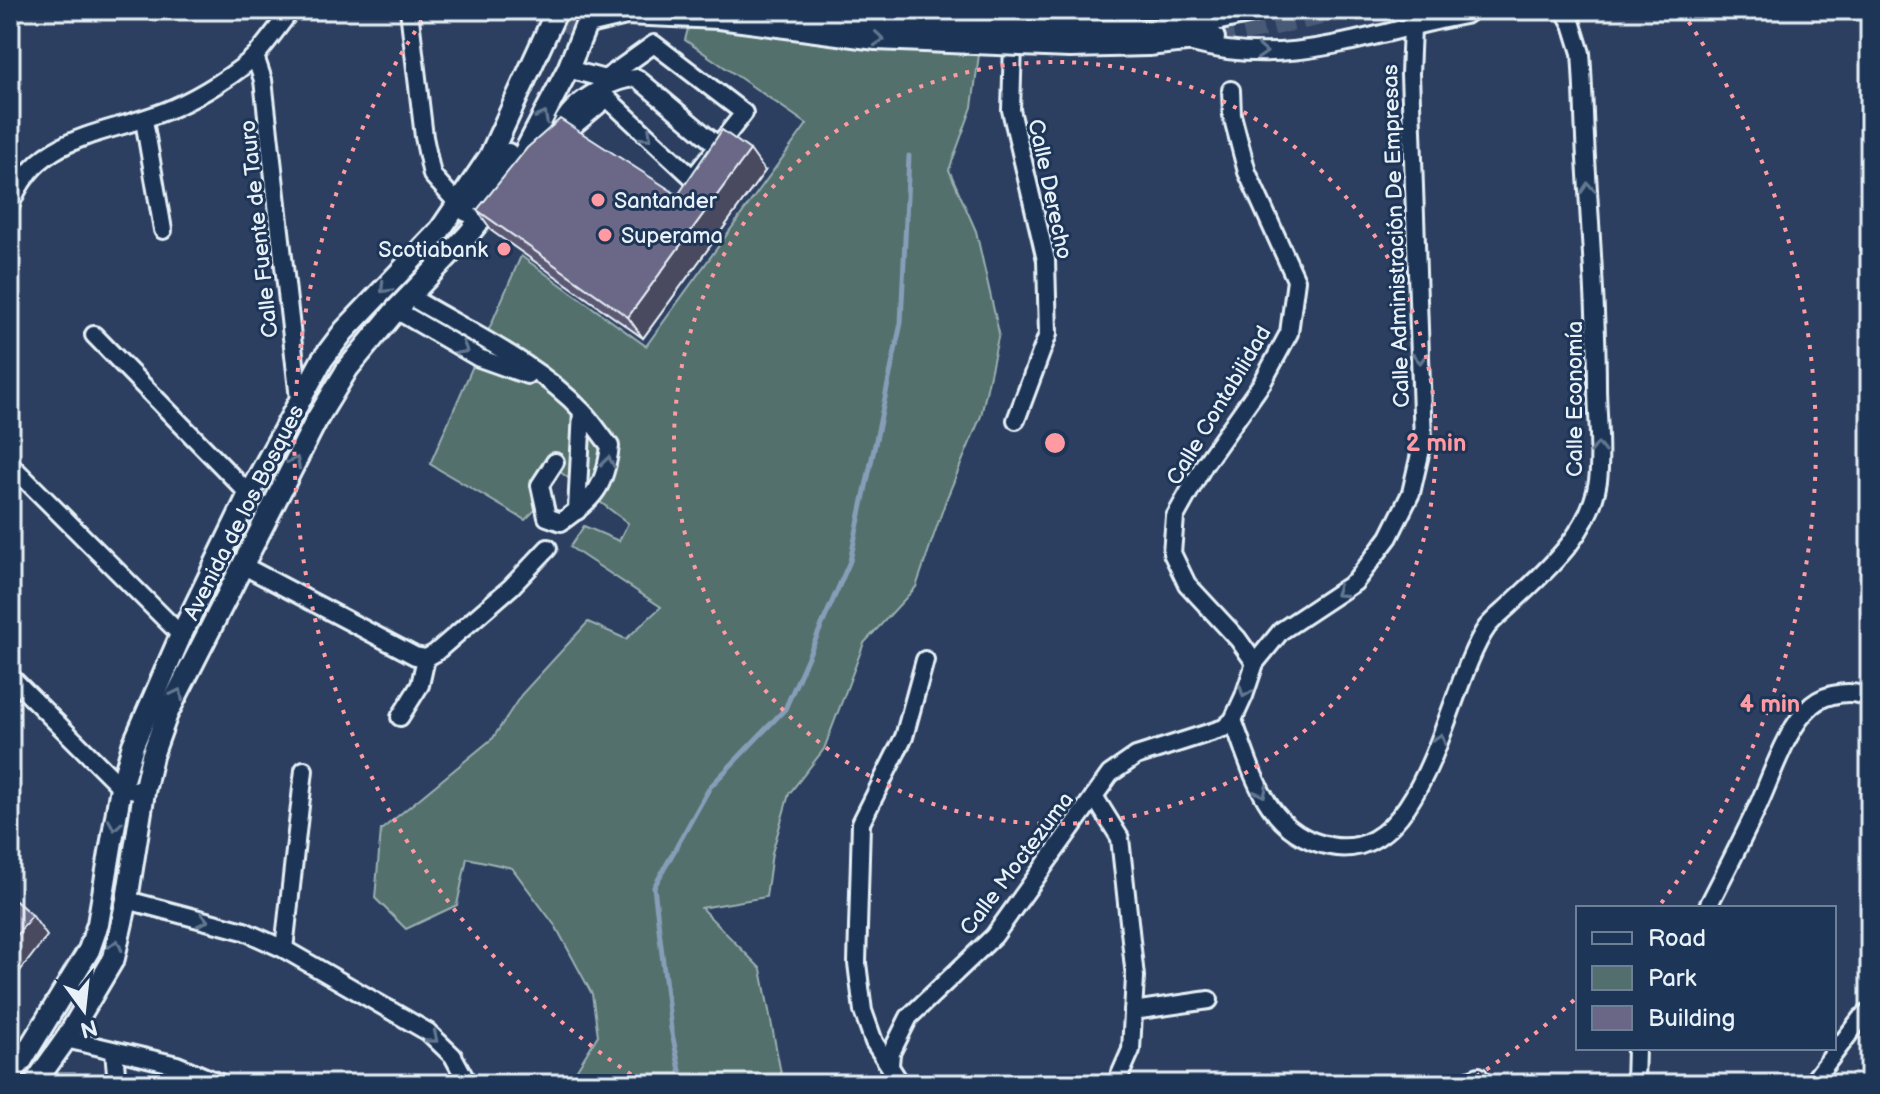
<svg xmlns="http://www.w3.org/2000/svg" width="1880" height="1094" font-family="'Balsamiq Sans',sans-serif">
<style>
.green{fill:#526f6d;stroke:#9db0b2;stroke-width:2}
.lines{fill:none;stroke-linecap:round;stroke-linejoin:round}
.stream{stroke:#889eb8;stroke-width:5}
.major-tunnel{stroke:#485a77;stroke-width:20;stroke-dasharray:20 10;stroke-linecap:butt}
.minor-casing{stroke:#e8f1f8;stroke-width:22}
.major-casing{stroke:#e8f1f8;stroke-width:26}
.minor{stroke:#1d3557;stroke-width:16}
.major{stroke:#1d3557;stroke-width:20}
.major-bridge-casing{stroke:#e8f1f8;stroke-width:26;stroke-linecap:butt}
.major-bridge{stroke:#1d3557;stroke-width:20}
.wall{fill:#5b5973;stroke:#e8f1f8;stroke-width:2}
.shaded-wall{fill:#4a485e;stroke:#e8f1f8;stroke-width:2}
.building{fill:#6a6786;stroke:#e8f1f8;stroke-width:2}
.oneway{stroke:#64778f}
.ring{fill:none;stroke:#ff9aa2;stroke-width:4;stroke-dasharray:4 8}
.poi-dot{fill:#ff9aa2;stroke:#1d3557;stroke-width:3}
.labels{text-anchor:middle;stroke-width:6;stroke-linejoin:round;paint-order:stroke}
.street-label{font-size:22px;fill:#e8f1f8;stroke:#1d3557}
.poi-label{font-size:22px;fill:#e8f1f8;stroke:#1d3557;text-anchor:start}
.centre{fill:#ff9aa2;stroke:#1d3557;stroke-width:4}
.ring-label{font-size:24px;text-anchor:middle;font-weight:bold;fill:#ff9aa2;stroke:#1d3557;stroke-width:6;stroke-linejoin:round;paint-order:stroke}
</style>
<rect width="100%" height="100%" fill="#2c3f60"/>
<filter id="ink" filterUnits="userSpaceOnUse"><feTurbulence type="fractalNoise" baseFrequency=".0125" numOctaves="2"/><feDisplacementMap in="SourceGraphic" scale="16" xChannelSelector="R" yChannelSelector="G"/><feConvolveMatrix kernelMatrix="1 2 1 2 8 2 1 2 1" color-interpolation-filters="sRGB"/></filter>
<g filter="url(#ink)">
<polygon class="green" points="693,10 985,10 972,107 949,170 976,231 999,333 981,416 946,500 916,587 864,643 824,749 789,794 772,853 766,897 701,908 761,969 783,1084 568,1084 598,1035 592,994 556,927 512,868 467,858 457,905 406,929 375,898 381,830 493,738 521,695 588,622 626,639 661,607 570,547 584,526 619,541 628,523 551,465 530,487 543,502 525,520 430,464 521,256 646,346 807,124 685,40"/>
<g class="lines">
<polyline class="stream" points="683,1084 671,1029 654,887 710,787 785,709 850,561 901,323 909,156"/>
<g class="major-tunnel">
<polyline points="562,31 577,10"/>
<polyline points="1214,38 1345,10"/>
</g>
<defs>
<g id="minor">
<polyline points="409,10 424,137 432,175 458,204"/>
<polyline points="1014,10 1011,110 1046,260 1048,334 1016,420"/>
<path d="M1192 43C1290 70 1371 32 1465 15L1472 10"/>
<polyline points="255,56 263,80 299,399"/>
<polyline points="1231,90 1232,115 1247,172 1296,280 1289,333 1262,383 1204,465 1175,517 1172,553 1187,584 1238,639 1255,663"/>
<polyline points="144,120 163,230"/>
<path d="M557 139C559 133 561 126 564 120 576 99 613 79 637 78L718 146"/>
<polyline points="557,140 607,98 693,178 744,113 654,44 605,79 568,69"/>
<path d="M10 207C36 130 112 136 175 107 200 96 238 73 257 54 269 40 280 25 291 10"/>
<path d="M409 296C465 330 538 363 583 412 593 422 601 435 610 446 605 487 595 498 561 522L547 517 540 485 555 462"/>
<polyline points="396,310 479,358 527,375"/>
<polyline points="94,335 249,494"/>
<polyline points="10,464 181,635"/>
<polyline points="577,511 582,411"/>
<polyline points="242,565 415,656 426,658 435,653 511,587 548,548"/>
<polyline points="10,676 121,787 144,792"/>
<polyline points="400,717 420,685 426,658"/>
<path d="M1233 720C1253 773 1266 834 1330 846 1426 865 1447 683 1487 627 1494 618 1505 610 1513 602 1549 568 1590 533 1598 481 1602 451 1597 416 1597 385 1597 314 1591 244 1587 174 1584 133 1584 93 1581 53L1572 24 1564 10"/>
<polyline points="1094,796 1120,838 1135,977 1131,1050 1116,1084"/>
<polyline points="127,900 244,931 284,949 428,1032 453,1056 468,1084"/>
<path d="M1707 908C1724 875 1741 842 1757 808 1771 778 1787 726 1812 705 1826 693 1856 688 1870 700"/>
<polyline points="284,949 304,770"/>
<polyline points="1133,1011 1209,1000"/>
<polyline points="66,1039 177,1065 222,1084"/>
<polyline points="114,1051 117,1084"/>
<polyline points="890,1065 891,1053 909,1017 994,936 1110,774 1136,756 1224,728 1233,720 1244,696 1255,663 1281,631 1355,582 1389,537 1411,493 1423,441 1410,74 1412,28 1415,10"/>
<polyline points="901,1084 874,1042 863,1011 857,963 861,823 904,737 925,660"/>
<polyline points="1459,1084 1479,1076"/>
<polyline points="1635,1084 1636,1048"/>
<polyline points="1811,1084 1861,1018 1870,1012"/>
</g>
<g id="major">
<polyline points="588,23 626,14 719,18"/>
<polyline points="1148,30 1174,29 1252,12"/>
<polyline points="1148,45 1214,38"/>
<path d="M467 211C485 199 499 174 508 154"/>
<polyline points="10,1075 22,1060 89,950 98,924 121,787 133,745 181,635 249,494 322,360 344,331 440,230 490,156 557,10"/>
<polyline points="34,1084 66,1039 114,958 127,900 144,792 152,756 167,714 317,419 348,368 396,310 467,236 506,188 568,69 592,10"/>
</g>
</defs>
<use href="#minor" class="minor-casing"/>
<use href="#major" class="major-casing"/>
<use href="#minor" class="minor"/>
<use href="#major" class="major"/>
<defs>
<g id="major-bridge">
<polyline points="785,10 875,21 977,30 1148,30"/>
<polyline points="719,18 876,39 1070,47 1148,45"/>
</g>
</defs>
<use href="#major-bridge" class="major-bridge-casing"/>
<use href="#major-bridge" class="major-bridge"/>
</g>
<polygon class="wall" points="765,171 643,338 493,232 477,210 678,195"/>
<g class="shaded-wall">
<polygon points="750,150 765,171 643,338 628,317"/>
<polygon points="32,915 47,936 10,984 10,944"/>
</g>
<g class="building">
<polygon points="560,119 678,195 722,130 750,150 628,317 477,210 527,148"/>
<polygon points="10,896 32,915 10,944"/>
</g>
<defs><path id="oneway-chevron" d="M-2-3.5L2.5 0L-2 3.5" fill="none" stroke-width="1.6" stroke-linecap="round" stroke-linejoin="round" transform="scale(2)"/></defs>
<g class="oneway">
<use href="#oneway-chevron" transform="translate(879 39) rotate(5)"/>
<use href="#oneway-chevron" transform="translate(1262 52) rotate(3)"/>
<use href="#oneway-chevron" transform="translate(543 117) rotate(-62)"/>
<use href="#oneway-chevron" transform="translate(647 136) rotate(43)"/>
<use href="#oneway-chevron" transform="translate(1588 188) rotate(-94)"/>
<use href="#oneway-chevron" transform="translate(385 288) rotate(134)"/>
<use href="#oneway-chevron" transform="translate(463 349) rotate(30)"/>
<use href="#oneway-chevron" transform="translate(1420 358) rotate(88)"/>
<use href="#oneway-chevron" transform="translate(1598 448) rotate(-90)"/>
<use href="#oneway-chevron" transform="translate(295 462) rotate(-63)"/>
<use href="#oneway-chevron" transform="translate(608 462) rotate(-82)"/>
<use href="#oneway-chevron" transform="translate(1340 592) rotate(146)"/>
<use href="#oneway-chevron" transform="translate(1245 692) rotate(111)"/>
<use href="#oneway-chevron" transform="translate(178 694) rotate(-63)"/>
<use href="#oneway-chevron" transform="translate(1440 739) rotate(-72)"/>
<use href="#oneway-chevron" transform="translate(1262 792) rotate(63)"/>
<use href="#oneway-chevron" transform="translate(115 825) rotate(99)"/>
<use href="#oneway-chevron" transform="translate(203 920) rotate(15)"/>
<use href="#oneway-chevron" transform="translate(116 945) rotate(-76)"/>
<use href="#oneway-chevron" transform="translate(433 1038) rotate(40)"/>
</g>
</g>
<g class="ring">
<circle cx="1055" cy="443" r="381"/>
<path d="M1574 1000A761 761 0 0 1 1469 1081M641 1081A761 761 0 0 1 428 12M1682 12A761 761 0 0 1 1659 906"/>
</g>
<g class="poi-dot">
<circle cx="598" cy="200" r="8"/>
<circle cx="605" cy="235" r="8"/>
<circle cx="504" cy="249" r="8"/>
</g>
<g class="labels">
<g class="street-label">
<text transform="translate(1051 189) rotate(78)" y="8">Calle Derecho</text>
<text transform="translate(258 229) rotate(-96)" y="8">Calle Fuente de Tauro</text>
<text transform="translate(1395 236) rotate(-92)" y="8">Calle Administración De Empresas</text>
<text transform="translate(1574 399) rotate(-90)" y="8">Calle Economía</text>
<text transform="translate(1218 405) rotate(-59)" y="8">Calle Contabilidad</text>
<text transform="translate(243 512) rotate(-63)" y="8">Avenida de los Bosques</text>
<text transform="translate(1016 863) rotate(-53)" y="8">Calle Moctezuma</text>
</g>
<g class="poi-label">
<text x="614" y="208">Santander</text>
<text x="621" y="243">Superama</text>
<text x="488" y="257" text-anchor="end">Scotiabank</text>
</g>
</g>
<circle cx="1055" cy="443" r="12" class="centre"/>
<g class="ring-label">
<text x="1436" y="451">2 min</text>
<text x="1770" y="712">4 min</text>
</g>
<rect width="1880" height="1094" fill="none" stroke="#1d3557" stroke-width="40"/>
<rect x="20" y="20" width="1840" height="1054" fill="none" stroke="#e8f1f8" stroke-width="3" filter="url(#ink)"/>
<rect x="1576" y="906" width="260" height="144" fill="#1d3557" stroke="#6e8097" stroke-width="2"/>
<rect x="1592" y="932" width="40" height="12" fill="#1d3557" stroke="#6e8097" stroke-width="2"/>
<text x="1648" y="946" font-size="24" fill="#e8f1f8">Road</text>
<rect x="1592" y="966" width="40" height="24" fill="#526f6d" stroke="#6e8097" stroke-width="2"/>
<text x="1648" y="986" font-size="24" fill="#e8f1f8">Park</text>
<rect x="1592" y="1006" width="40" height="24" fill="#6a6786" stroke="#6e8097" stroke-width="2"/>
<text x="1648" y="1026" font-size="24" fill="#e8f1f8">Building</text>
<g transform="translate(84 1010) rotate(165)" stroke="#1d3557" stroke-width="6" paint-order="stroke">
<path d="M0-6L14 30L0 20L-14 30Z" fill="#e8f1f8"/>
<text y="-12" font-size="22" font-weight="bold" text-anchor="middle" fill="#e8f1f8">N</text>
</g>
</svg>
